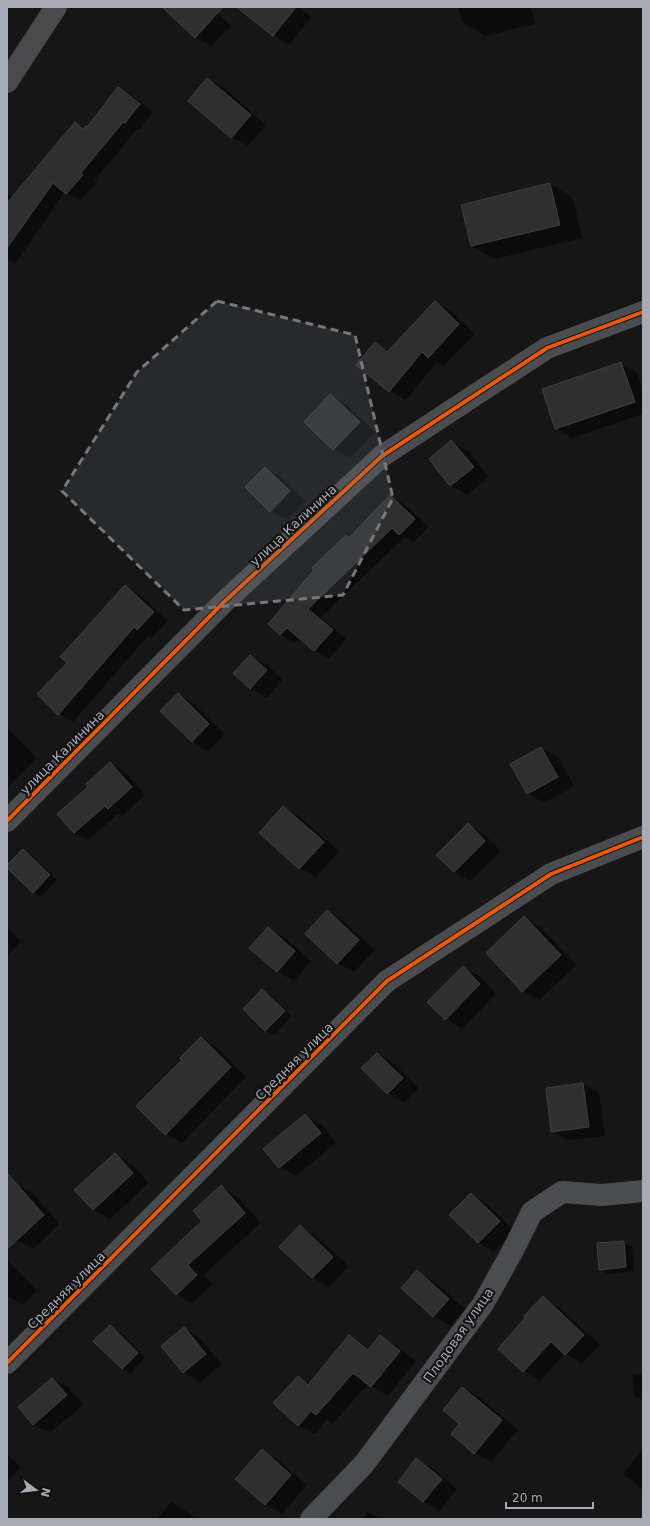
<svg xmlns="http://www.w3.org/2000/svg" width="650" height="1526" font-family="'DejaVu Sans',sans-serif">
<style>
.shadow{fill:#0007}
.building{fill:#2f2f30;stroke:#3f4043}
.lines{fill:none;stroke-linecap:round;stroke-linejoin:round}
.minor{stroke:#4b4c4f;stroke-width:22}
.secondary{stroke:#4a4a4d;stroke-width:22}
.cycleway-casing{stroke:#111112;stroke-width:6}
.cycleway{stroke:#e8590c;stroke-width:4}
.marked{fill:#75777e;fill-opacity:0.2;stroke:#75777e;stroke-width:3;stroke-dasharray:8 5;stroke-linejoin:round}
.labels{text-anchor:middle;stroke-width:4;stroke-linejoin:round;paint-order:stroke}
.street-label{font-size:13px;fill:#a8abb6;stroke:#111112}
</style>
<rect width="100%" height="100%" fill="#161617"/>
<g class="shadow">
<polygon points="179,7 211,7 231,26 211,46 195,37"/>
<polygon points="238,7 298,7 311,17 290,45 273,35"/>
<polygon points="458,7 531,7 535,24 485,36 462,22"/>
<polygon points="208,79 224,88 266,125 248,146 232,137"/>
<polygon points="118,88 132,96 153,112 139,130 137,129 94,181 96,183 80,201 65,192 15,264 7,259 7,199 10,194 14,197 75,123 84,129 88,128"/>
<polygon points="550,184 573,198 582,238 495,259 472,246"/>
<polygon points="435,302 451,311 475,334 444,366 437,362 406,400 390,391 375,344 389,351"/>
<polygon points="621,363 637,373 643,389 643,414 572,438 556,428"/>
<polygon points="331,396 347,405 375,432 350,458 334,449"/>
<polygon points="451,442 468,451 489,477 467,495 451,485 430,460"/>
<polygon points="265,468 281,477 306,501 287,520 271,511"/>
<polygon points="390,496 405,505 429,527 414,542 405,537 321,617 346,639 329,659 315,651 300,638 295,643 280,635 346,536 350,538"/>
<polygon points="125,587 140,595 168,621 152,638 148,636 73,722 59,714 69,663"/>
<polygon points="251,656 267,665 283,680 267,698 251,688"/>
<polygon points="178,694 194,704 225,734 208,751 192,742"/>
<polygon points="7,728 37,758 7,788"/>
<polygon points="541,748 558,757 574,786 544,803 528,794 512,764"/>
<polygon points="111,763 124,771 145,795 122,816 118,814 88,840 74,833 89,787"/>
<polygon points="283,807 299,816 339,851 316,877 300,868"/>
<polygon points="468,825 484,834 501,851 470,881 454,872"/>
<polygon points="23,850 31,855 57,880 41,897 33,892"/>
<polygon points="327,911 343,921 375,950 354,972 338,963"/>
<polygon points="524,917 540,927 577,965 539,1000 523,991"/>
<polygon points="7,927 21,942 7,956"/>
<polygon points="268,928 284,937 311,961 294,981 278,972 251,948"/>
<polygon points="463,967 479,976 496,994 462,1029 446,1019"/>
<polygon points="262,990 270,995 292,1016 274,1035 265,1030"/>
<polygon points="201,1038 217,1048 246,1077 182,1143 166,1134 184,1060"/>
<polygon points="377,1054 393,1063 419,1088 404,1102 388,1093"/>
<polygon points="583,1084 599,1093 605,1136 568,1140 552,1131 547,1089"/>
<polygon points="305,1116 322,1125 336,1143 296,1176 280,1167"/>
<polygon points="115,1154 131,1164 149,1183 110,1219 94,1210 76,1190"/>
<polygon points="16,1184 32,1193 60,1224 33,1249 16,1240 7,1230 7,1191"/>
<polygon points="221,1186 237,1196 261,1223 203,1275 213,1284 192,1303 176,1294 203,1221"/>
<polygon points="471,1194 487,1204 515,1231 494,1252 478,1242"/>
<polygon points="300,1226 316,1236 349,1266 329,1287 313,1278 280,1247"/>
<polygon points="624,1242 632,1247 634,1271 608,1274 600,1269"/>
<polygon points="7,1260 37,1290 23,1305 7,1296"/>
<polygon points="417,1272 434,1281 465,1309 450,1326 434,1316 402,1288"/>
<polygon points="543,1298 559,1307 600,1345 582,1364 565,1353 540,1381 524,1371"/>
<polygon points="110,1326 118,1331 145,1358 130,1373 122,1368"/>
<polygon points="184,1328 200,1338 222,1364 200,1382 184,1372 163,1346"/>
<polygon points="349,1336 370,1349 380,1336 397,1346 416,1361 388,1396 368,1384 333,1424 327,1420 315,1434 298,1425 298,1377 310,1384"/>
<polygon points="643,1374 643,1400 642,1400 634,1395 632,1375"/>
<polygon points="52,1379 69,1388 83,1405 50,1433 33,1424"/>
<polygon points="463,1388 479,1397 518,1430 491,1462 475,1453"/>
<polygon points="643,1448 643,1490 623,1474"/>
<polygon points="262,1450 278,1460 307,1485 282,1514 265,1504"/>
<polygon points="7,1454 21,1467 7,1482"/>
<polygon points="416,1459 433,1469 457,1489 440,1511 423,1501"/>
<polygon points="171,1502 187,1512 196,1519 157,1519"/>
<polygon points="368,1512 381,1519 362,1519"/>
</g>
<g class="building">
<polygon points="162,7 223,7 195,38"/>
<polygon points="236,7 296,7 273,36"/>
<polygon points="207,78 251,115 231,138 188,101"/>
<polygon points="118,87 140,104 125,123 123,122 81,173 83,175 66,194 53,183 7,248 7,203 75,122 83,129 86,126 87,127"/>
<polygon points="550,183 560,225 471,246 461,205"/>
<polygon points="435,301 459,324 428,358 422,352 389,392 356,365 375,342 387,352"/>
<polygon points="621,362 635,402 555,429 542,389"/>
<polygon points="330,394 360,422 333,450 304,422"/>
<polygon points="451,440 474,467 450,486 429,459"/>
<polygon points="265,467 290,491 270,512 245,487"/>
<polygon points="390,495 415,519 399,535 392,528 308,609 333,630 314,651 287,628 280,635 268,624 314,570 312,568 346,535 349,538"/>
<polygon points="125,585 154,612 137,630 134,627 58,715 37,694 67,663 60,657"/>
<polygon points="250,655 267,670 250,689 233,673"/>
<polygon points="178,693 209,724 192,742 160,711"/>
<polygon points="541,747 558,777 527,794 510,764"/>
<polygon points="110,762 132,787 108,809 105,806 74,833 57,814 88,787 86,784"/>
<polygon points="283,806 324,842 299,869 259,833"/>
<polygon points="468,823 485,841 454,872 436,855"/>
<polygon points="23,849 50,875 33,893 7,868 7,865"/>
<polygon points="327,910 359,940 337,964 305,934"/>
<polygon points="524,916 561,955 522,992 486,953"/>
<polygon points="268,927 295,951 277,972 249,948"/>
<polygon points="463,966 480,984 445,1020 427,1002"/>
<polygon points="262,989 285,1011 265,1031 243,1009"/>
<polygon points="201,1037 231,1067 165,1135 136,1106 182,1060 180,1058"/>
<polygon points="377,1053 403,1078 387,1094 361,1068"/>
<polygon points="583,1083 589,1127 551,1132 546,1088"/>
<polygon points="305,1114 321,1133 279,1168 263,1149"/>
<polygon points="115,1153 133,1173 93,1210 74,1190"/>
<polygon points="7,1173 44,1215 7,1249"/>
<polygon points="221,1185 245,1213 188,1265 197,1275 176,1295 151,1269 202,1221 193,1211"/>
<polygon points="471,1193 500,1221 478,1243 449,1215"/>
<polygon points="300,1225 333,1257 312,1278 279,1247"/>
<polygon points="624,1241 626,1267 599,1270 597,1243"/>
<polygon points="417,1270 449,1299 433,1317 401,1288"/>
<polygon points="543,1296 584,1335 565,1355 551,1342 523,1372 498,1349 525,1318 524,1316"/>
<polygon points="110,1325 138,1353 122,1369 93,1341"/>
<polygon points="184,1327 206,1354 183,1373 161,1346"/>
<polygon points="349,1335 368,1350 380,1335 400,1351 371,1387 353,1373 316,1415 311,1411 298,1426 273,1403 298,1376 308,1385"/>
<polygon points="52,1378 67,1395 33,1425 18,1407"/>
<polygon points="462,1387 502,1420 474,1454 451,1434 459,1424 443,1410"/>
<polygon points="262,1449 291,1475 265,1505 235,1479"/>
<polygon points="416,1458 442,1479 423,1502 398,1482"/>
</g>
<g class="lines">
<g class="minor">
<polyline points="7,821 224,602 382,456 547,348 643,312"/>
<polyline points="7,1363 387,981 551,874 643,837"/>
<polyline points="311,1519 364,1464 483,1304 512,1252 532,1212 562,1192 602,1195 643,1191"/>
</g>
<polyline class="secondary" points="7,82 56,7"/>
<defs>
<g id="cycleway">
<polyline points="7,821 224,602 382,456 547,348 643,312"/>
<polyline points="7,1363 387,981 551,874 643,837"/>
</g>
</defs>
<use href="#cycleway" class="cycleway-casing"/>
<use href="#cycleway" class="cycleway"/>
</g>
<path class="marked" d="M217 301 355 335 393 498 343 595 184 610 62 491 137 372Z"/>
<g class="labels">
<g class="street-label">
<text transform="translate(293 525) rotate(-43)" y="5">улица Калинина</text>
<text transform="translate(62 752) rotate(-45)" y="5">улица Калинина</text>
<text transform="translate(294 1061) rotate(-45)" y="5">Средняя улица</text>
<text transform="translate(66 1290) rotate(-45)" y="5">Средняя улица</text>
<text transform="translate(458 1335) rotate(-55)" y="5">Плодовая улица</text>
</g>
</g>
<rect width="650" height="1526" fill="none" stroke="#a8abb6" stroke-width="16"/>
<g transform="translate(36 1490) rotate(105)" stroke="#111112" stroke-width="3" paint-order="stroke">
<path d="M0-3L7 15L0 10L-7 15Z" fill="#a8abb6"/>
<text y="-6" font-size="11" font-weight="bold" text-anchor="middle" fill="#a8abb6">N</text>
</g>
<path d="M506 1502v6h87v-6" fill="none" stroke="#a8abb6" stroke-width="2"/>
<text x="512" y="1502" font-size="12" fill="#a8abb6" stroke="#111112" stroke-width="3" paint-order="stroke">20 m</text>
</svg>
